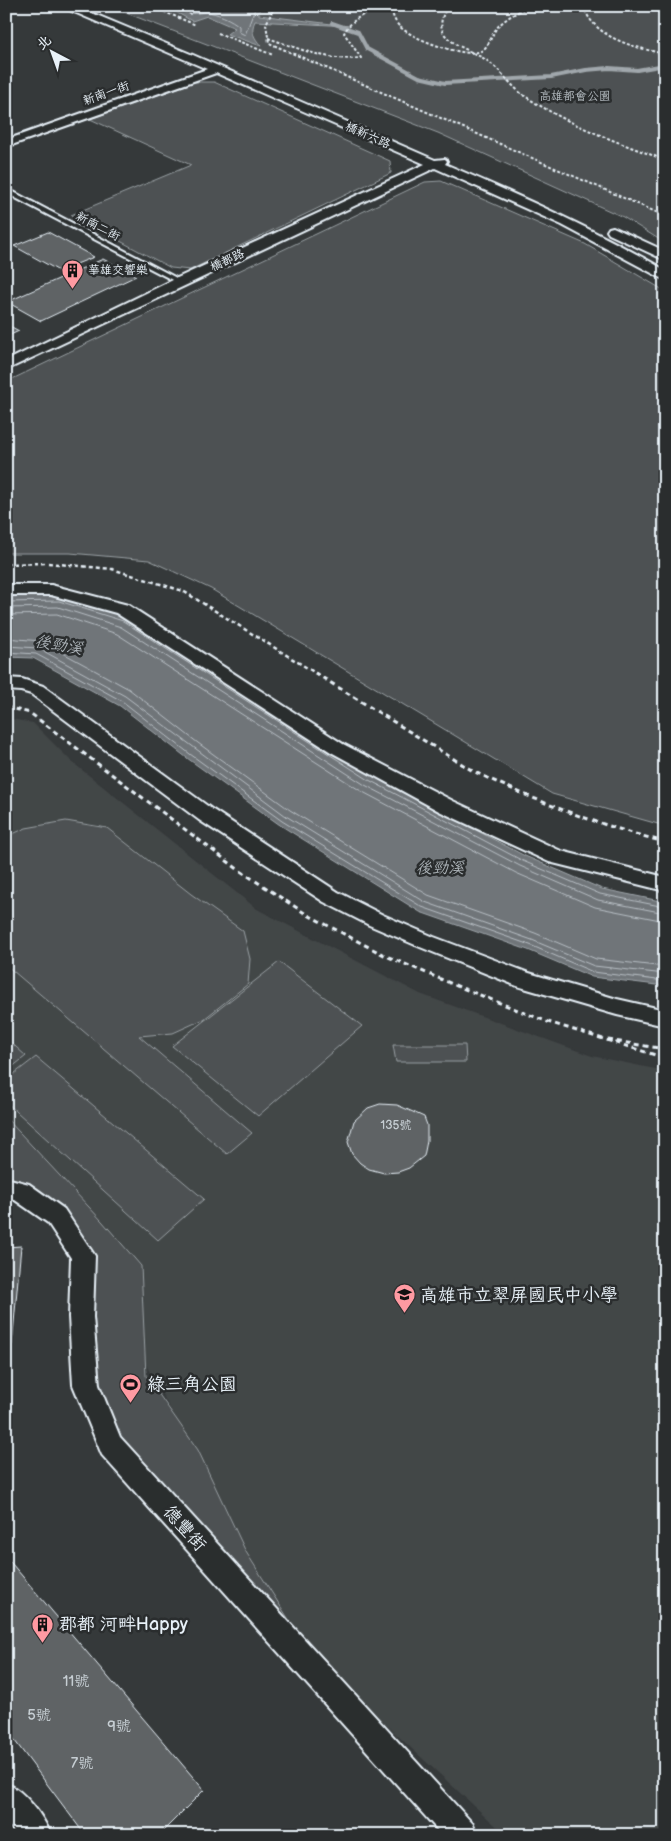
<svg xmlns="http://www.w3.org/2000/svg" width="671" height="1841" font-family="'Balsamiq Sans','LXGW WenKai TC',sans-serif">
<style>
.built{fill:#424647}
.green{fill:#4d5152;stroke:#9aa1a5}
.water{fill:#707579;stroke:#a0a7ac}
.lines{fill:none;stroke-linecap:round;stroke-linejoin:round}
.shore{stroke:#b8bfc5;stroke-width:1}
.stream{stroke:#a0a7ac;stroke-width:4}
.building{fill:#5f6365;stroke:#e8f1f8}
.service-casing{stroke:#e8f1f8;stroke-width:4}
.minor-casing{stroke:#e8f1f8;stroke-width:4}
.path-far2{stroke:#e8f1f8;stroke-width:2;stroke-dasharray:3 2;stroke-linecap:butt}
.path-far1{stroke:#e8f1f8;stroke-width:2.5;stroke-dasharray:4 3;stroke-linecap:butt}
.path{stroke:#e8f1f8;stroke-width:3;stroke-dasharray:5 4;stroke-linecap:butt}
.service{fill:#2a2d2e;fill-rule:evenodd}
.minor{fill:#2a2d2e;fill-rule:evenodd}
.labels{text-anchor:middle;stroke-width:5;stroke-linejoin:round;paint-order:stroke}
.far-street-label{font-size:12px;fill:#e8f1f8;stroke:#2a2d2e}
.far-park-label{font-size:12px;fill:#b2b9be;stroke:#2a2d2e}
.far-poi-label{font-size:12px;fill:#e8f1f8;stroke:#2a2d2e;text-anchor:start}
.number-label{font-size:12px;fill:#c6ced3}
.near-number-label{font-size:15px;fill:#c6ced3}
.water-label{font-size:16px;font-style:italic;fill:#acb3b8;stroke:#2a2d2e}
.near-poi-label{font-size:18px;fill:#e8f1f8;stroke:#2a2d2e;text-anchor:start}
.near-street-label{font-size:18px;fill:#e8f1f8;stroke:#2a2d2e}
</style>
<rect width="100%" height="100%" fill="#35393a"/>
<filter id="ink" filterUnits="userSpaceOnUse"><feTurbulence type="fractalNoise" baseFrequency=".02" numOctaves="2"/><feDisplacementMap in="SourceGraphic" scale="10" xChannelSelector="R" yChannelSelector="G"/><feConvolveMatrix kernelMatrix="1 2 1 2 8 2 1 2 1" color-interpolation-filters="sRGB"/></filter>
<g filter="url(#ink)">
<polygon class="built" points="6,718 33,723 72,762 257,909 420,994 592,1056 665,1071 665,1835 506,1835 314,1659 246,1552 198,1450 179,1425 145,1363 141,1266 102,1221 6,1118"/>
<g class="green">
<polygon points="108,6 665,6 665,243 623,217 438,133"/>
<polygon points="195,82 214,82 390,161 391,173 190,270 171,268 71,215 191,165 90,119"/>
<polygon points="441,181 585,244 665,291 665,826 552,794 211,589 149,560 70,553 6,553 6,382 425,182"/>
<polygon points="66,821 107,828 191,894 243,931 250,959 248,984 204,1019 173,1033 139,1036 252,1133 227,1154 6,965 6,837 26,828"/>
<polygon points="279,962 362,1026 258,1116 172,1046"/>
<polygon points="6,1038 26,1056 6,1072"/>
<polygon points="393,1045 465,1045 466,1062 396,1062"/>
<polygon points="36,1057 204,1199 158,1240 6,1102 6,1080"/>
<polygon points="6,1118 102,1221 141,1266 146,1376 198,1450 246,1552 314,1659 111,1446 91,1381 86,1249 6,1178"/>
</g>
<g class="water">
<path d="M182 6H262L259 11V15L348 26 255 21C250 32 254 37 261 46L227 34 235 28 207 16 192 21 172 10Z"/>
<polygon points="59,595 126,617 371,775 525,856 602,889 665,902 665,986 592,977 528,950 420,912 280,825 187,758 120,706 33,658 6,657 6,597"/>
</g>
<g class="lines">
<g class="shore">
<path d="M182 6 183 11C193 15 196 13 206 12 215 12 233 20 239 26V32L245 35 256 6"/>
<polyline points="6,602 59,601 123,621 369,780 523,861 600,894 665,907"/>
<polyline points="6,608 58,607 121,627 365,785 520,866 598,900 665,913"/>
<polyline points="6,615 57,614 117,634 361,791 516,873 595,907 665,921"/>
<polyline points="6,638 41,641 129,689 198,743 290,810 428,895 535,933 596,959 665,967"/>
<polyline points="6,646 38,648 125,696 286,816 425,902 532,940 594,966 665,974"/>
<polyline points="6,652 36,654 122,701 190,754 282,821 422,907 530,945 593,972 665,981"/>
</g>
<polyline class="stream" points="332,23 358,32 367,49 419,77 445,83 551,77 586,70 609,68 637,70 665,65"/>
</g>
<g class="building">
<polygon points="48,232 94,257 59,271 14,246"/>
<polygon points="103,259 136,276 41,321 7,302"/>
<polygon points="6,324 19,331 6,337"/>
<polygon points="380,1104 397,1105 413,1112 424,1117 427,1125 427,1141 424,1156 409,1168 398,1172 384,1173 369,1169 360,1163 352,1154 348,1142 354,1121 368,1108"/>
<polygon points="21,1246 12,1345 6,1345 6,1247"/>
<polygon points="6,1557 204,1790 159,1835 85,1835 6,1729"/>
</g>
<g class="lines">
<defs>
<polygon id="service" points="6,188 182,281 183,282 178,283 6,193"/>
<g id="minor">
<path d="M60 6H75L193 55 435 160 445 159 447 161 445 164C520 196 594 229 665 270V280L562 225 435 168 6 370V361L175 279 425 164 216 73 6 147V140L207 69Z"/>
<polygon points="613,227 665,251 665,260 609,234 607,231 609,228"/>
<polygon points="6,585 51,585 128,605 343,744 453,801 561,851 665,877 665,891 549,862 439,811 331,752 116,613 51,595 6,595"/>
<polygon points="6,678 22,679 43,686 213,810 338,892 383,915 434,937 529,973 617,999 665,1010 665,1026 617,1015 517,986 420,947 369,925 324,902 199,820 31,694 21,691 6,690"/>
<polygon points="6,1178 29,1184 64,1209 95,1256 93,1317 99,1385 120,1437 473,1824 477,1835 442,1835 102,1455 73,1385 69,1317 71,1258 48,1223 15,1200 6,1198"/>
<path d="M6 1783C25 1791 43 1816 51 1835H17L6 1822Z"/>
</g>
</defs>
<use href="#service" class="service-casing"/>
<use href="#minor" class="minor-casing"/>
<g class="path-far2">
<polyline points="150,6 196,25"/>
<polyline points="170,6 191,14"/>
<polyline points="275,6 266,24 269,43 665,216"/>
<path d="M388 6C393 12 393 20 399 26 411 38 465 59 481 51 489 47 491 36 496 29 505 18 518 11 531 6"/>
<path d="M448 6C425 41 467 46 489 62 503 72 511 87 525 96 567 125 618 142 665 160"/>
<path d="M583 6C595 39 634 47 665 54"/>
<polyline points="655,6 665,10"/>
<polyline points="218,33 273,55"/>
<path d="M268 38C298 48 328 62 361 58L344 33C353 17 370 10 388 7"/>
</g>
<polyline class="path-far1" points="6,564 48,563 112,569 183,591 317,674"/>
<g class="path">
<path d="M315 673 473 771C535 801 598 825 665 842"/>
<polyline points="6,707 30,713 239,870 306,914 384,955 457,986 548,1022 665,1058"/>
<polyline points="608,1040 665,1049"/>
</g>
<use href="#service" class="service"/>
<use href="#minor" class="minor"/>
</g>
</g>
<defs>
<symbol id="building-pin" viewBox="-11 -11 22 30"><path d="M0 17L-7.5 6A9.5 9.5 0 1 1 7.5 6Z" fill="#ff9aa2" stroke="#2a2d2e"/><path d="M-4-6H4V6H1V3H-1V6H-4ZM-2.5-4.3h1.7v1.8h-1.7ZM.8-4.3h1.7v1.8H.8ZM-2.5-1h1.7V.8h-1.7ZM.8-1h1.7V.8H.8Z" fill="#111"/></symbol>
<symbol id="school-pin" viewBox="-11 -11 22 30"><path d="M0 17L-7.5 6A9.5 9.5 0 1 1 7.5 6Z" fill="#ff9aa2" stroke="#2a2d2e"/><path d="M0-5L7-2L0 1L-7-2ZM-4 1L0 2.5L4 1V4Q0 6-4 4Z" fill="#111"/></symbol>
<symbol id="stadium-pin" viewBox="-11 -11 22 30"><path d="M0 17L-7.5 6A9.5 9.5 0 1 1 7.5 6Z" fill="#ff9aa2" stroke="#2a2d2e"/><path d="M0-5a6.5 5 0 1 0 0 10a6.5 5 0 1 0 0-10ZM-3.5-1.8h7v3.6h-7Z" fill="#111"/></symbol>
</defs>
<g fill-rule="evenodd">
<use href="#building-pin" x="60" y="258" width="25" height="34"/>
<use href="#school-pin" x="392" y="1282" width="25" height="34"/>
<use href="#stadium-pin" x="118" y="1372" width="25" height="34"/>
<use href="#building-pin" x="30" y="1612" width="25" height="34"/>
</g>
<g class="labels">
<g class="far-street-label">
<text transform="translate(106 93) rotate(-20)" y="4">新南一街</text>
<text transform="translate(368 135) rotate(24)" y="4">橋新六路</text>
<text transform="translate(98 226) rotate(28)" y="4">新南二街</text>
<text transform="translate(227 260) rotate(-25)" y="4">橋都路</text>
</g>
<g class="far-park-label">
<text x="575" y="100">高雄都會公園</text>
</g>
<g class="far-poi-label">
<text x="88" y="274">華雄交響樂</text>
</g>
<g class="number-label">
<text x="396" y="1129">135號</text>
</g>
<g class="near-number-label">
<text x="76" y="1686">11號</text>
<text x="39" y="1720">5號</text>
<text x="119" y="1731">9號</text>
<text x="82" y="1768">7號</text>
</g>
<g class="water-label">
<text transform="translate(59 644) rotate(10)" y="6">後勁溪</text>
<text x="440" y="873">後勁溪</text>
</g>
<g class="near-poi-label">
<text x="420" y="1301">高雄市立翠屏國民中小學</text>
<text x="147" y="1390">綠三角公園</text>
<text x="59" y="1630">郡都 河畔Happy</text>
</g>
<g class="near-street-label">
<text transform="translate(185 1528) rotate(48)" y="6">德豐街</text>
</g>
</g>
<rect width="671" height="1841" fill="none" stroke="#2a2d2e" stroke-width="25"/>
<rect x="12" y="12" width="646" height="1816" fill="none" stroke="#e8f1f8" stroke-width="2" filter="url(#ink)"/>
<g transform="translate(52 52) rotate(319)" stroke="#2a2d2e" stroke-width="4" paint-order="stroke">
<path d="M0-4L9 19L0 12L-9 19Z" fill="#e8f1f8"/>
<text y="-8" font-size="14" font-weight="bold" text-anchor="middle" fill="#e8f1f8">北</text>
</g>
</svg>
